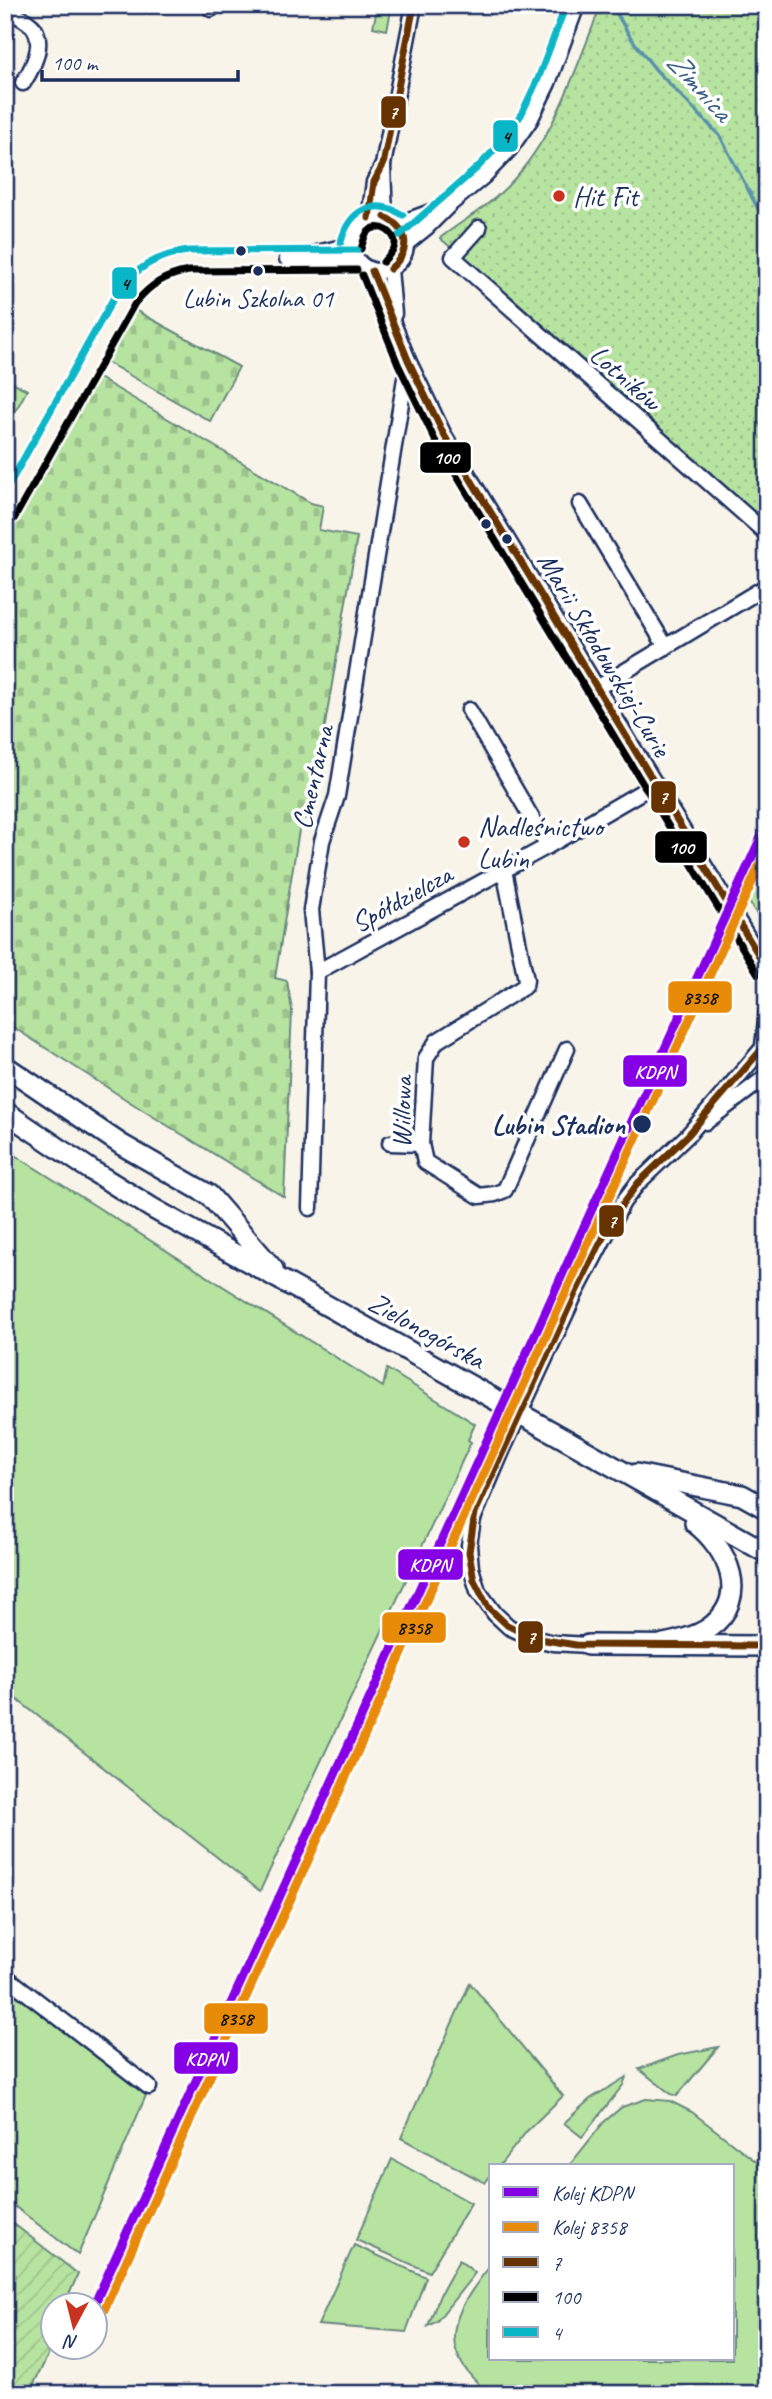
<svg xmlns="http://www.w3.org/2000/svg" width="772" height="2399" font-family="Caveat,sans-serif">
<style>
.grass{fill:#b7e3a0;stroke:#69897f;stroke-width:2}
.cemetery{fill:url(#cemetery-stones);stroke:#69897f;stroke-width:2}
.park{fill:url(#park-dots);stroke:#69897f;stroke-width:2}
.garden{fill:url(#garden-furrows);stroke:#69897f;stroke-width:2}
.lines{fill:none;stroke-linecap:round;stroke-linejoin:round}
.stream{stroke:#5a91ac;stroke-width:3.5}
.minor-casing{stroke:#1b2f5e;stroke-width:19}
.major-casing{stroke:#1b2f5e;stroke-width:24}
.minor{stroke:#fff;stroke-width:14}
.major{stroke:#fff;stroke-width:19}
.major-bridge-casing{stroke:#1b2f5e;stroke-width:24;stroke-linecap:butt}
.major-bridge{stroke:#fff;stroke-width:19}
.bus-1-casing{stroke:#fff;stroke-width:12}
.bus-2-casing{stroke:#fff;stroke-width:12}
.bus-3-casing{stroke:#fff;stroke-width:12}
.bus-1{stroke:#630;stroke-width:7}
.bus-2{stroke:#000;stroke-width:7}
.bus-3{stroke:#09b6c7;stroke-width:7}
.rail-1-casing{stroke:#fff;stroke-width:14}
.rail-2-casing{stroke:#fff;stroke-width:14}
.rail-1{stroke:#8500e5;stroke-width:9}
.rail-2{stroke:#e88b09;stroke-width:9}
.poi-dot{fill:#c8321e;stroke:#fff;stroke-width:2.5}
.bus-dot{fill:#1b2f5e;stroke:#fff;stroke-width:2.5}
.labels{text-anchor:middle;stroke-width:7;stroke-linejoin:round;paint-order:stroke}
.bus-label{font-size:26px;fill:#1b2f5e;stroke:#fff}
.poi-label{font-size:28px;fill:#1b2f5e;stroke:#fff;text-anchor:start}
.street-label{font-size:28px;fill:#1b2f5e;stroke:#fff}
.stop-label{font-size:28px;font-weight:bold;fill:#1b2f5e;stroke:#fff;text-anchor:end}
.water-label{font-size:30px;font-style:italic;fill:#3a6085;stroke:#fff}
.line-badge{stroke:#fff;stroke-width:2.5}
.badge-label{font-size:19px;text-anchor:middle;font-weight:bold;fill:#fff}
.pale-badge-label{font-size:19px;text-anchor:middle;font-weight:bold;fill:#111}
</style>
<defs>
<pattern id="cemetery-stones" width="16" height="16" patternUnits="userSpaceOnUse" patternTransform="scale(1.75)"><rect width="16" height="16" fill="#b7e3a0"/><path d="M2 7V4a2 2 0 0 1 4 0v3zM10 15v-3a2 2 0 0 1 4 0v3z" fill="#9dc38c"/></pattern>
<pattern id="park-dots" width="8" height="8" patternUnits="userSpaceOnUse" patternTransform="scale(1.75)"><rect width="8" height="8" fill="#b7e3a0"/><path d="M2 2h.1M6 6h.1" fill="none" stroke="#9dc38c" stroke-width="1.8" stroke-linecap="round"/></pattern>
<pattern id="garden-furrows" width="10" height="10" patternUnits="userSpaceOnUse" patternTransform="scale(1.75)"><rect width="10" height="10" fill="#b7e3a0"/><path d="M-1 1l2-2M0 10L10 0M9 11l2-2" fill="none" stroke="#9dc38c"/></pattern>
</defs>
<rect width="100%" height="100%" fill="#f9f4ea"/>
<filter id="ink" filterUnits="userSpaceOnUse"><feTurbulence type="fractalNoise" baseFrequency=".0143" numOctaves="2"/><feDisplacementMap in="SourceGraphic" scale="14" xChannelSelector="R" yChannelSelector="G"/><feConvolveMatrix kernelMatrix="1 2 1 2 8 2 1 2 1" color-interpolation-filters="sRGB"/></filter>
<g filter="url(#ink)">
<g class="grass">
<polygon points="378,5 392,6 387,30 373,27"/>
<polygon points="5,378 27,390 5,430"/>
<polygon points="5,1149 383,1387 387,1369 475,1424 468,1440 471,1442 260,1891 5,1690"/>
<polygon points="470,1983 563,2096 527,2131 499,2166 490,2166 490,2176 485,2183 401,2138"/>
<polygon points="5,1984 147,2093 78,2255 5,2199"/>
<polygon points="718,2047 677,2096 671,2094 639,2069 678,2055"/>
<polygon points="626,2077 623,2085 582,2137 564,2123 590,2099"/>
<path d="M646 2099 670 2101 692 2112 767 2170V2392L490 2394C433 2349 452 2314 490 2266V2359H732V2166H569L604 2122 622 2107Z"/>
<polygon points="392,2159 471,2203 429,2272 356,2240"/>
<polygon points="354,2245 426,2277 406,2332 318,2325"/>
<polygon points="459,2260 475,2273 437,2321 428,2326 440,2295"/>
</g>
<g class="cemetery">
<polygon points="133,309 239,367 210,421 103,360"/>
<polygon points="97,377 311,503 323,506 319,530 357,537 309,819 301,818 275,978 287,981 292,1010 284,1197 144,1111 5,1022 5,539"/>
</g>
<g class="park">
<path d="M601 5H767V524L440 238C458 224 479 212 496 197 553 147 574 73 601 5Z"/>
<polygon points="767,854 767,925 765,927 747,899"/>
</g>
<polygon class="garden" points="5,2217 78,2274 65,2304 52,2304 52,2335 47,2348 48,2355 29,2394 5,2394"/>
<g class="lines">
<polyline class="stream" points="617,14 631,38 655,69 720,136 767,226"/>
<defs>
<g id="minor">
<path d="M5 8C14 14 28 20 34 28 45 45 32 69 23 83"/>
<polyline points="211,9 214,5"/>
<polyline points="383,166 385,217"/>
<circle cx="379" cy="244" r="27"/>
<polyline points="369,218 374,182 383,165 414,5"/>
<polyline points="398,224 444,207"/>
<polyline points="479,228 453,257 767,534"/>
<polyline points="407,243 427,227 449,205 484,176 509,150 530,120 548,83 577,5"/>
<polyline points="300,257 351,245"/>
<polyline points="287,259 312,262 357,260"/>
<polyline points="390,269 394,314"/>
<polyline points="372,271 408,360 444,435 767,969"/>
<polyline points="580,504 666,647"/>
<polyline points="597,688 767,586"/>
<polyline points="469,710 548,846"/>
<polyline points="504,870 526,980 525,986 437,1041 426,1058 421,1144 425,1162 479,1196 495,1194 505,1190 567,1049"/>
<polyline points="317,972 548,846 655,784"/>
<polyline points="763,1046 767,1011"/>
<polyline points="706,1122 767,1076"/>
<polyline points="390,1143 421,1144"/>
<polyline points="310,1208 317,972 311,910 322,841 337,796 408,360"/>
<polyline points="588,1645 553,1643 533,1638 509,1627 495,1614 478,1591 471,1568 469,1545 473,1519 502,1451 574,1296 623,1202 638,1183 688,1135 767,1043"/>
<polyline points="5,1976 149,2087"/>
</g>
<g id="major">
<polyline points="5,1066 122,1145 209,1195 273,1269"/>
<polyline points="5,1112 91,1170 152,1208 489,1396"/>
<polyline points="524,1416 767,1553"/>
<polyline points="636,1474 742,1495 767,1509"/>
<path d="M663 1644C679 1641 696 1637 709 1628 752 1597 727 1548 695 1523"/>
<polyline points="588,1645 767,1646"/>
</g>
</defs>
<use href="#minor" class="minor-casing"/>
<use href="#major" class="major-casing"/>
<use href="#minor" class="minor"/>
<use href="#major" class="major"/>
<defs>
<polyline id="major-bridge" points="489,1396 524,1416"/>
</defs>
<use href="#major-bridge" class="major-bridge-casing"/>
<use href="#major-bridge" class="major-bridge"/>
<defs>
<g id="bus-1">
<path d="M385 217C410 230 411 251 390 269"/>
<polyline points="369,218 374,182 383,165 414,5"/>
<polyline points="372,271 408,360 444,435 767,969"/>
<polyline points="767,1043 688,1135 638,1183 614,1216 574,1296 475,1513 469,1552 474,1580 488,1607 507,1625 533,1638 576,1645 767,1646"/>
</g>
<g id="bus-2">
<path d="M361 249C363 243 364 236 368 232 378 220 400 234 394 248 392 253 386 258 383 262"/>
<polyline points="362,275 398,364 435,440 758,974"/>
<path d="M14 519 135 303C150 285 165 275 189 271L357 270"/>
</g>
<g id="bus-3">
<polyline points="400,235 477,168 501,143 521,115 538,79 566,5"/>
<path d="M341 242C349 210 374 197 403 215"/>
<path d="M5 492 117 292C136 268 157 255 188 251L357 250"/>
</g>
</defs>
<use href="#bus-1" class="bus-1-casing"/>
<use href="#bus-2" class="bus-2-casing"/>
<use href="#bus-3" class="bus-3-casing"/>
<use href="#bus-1" class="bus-1"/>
<use href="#bus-2" class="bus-2"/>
<use href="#bus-3" class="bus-3"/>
<defs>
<polyline id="rail-1" points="94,2305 767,824"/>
<polyline id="rail-2" points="104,2310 767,849"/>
</defs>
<use href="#rail-1" class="rail-1-casing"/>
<use href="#rail-2" class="rail-2-casing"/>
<use href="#rail-1" class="rail-1"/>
<use href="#rail-2" class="rail-2"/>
</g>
</g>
<g class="poi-dot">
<circle cx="559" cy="196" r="7"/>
<circle cx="464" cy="842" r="7"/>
</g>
<g class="bus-dot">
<circle cx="241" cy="251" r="6"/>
<circle cx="258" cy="271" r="6"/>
<circle cx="486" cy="524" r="6"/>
<circle cx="507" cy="539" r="6"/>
<circle cx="642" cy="1124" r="10"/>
</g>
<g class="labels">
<g class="bus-label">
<text x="258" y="307">Lubin Szkolna 01</text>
</g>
<g class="poi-label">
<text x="573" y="206">Hit Fit</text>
<text x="478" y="836">Nadleśnictwo<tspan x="478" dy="32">Lubin</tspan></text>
</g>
<g class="street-label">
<text transform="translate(626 377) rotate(41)" y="10">Lotników</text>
<text transform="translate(605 654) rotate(59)" y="10">Marii Skłodowskiej-Curie</text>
<text transform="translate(312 777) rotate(-77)" y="10">Cmentarna</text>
<text transform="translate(401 898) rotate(-29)" y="10">Spółdzielcza</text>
<text transform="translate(401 1112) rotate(-89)" y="10">Willowa</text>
<text transform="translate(427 1330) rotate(29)" y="10">Zielonogórska</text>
</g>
<g class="stop-label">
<text x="625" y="1134">Lubin Stadion</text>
</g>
<g class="water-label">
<text transform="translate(700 86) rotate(48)" y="10">Zimnica</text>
</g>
</g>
<g class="line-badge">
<rect x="380" y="95" width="27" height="34" rx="7" fill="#630"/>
<rect x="492" y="119" width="27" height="34" rx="7" fill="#09b6c7"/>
<rect x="111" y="266" width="27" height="34" rx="7" fill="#09b6c7"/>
<rect x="419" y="441" width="53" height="33" rx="7" fill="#000"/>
<rect x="650" y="780" width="27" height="34" rx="7" fill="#630"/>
<rect x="654" y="830" width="54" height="34" rx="7" fill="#000"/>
<rect x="667" y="980" width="66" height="34" rx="7" fill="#e88b09"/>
<rect x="622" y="1054" width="66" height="34" rx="7" fill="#8500e5"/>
<rect x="598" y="1204" width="27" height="34" rx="7" fill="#630"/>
<rect x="397" y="1548" width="67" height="33" rx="7" fill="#8500e5"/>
<rect x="381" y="1611" width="66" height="33" rx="7" fill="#e88b09"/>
<rect x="517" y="1620" width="27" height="34" rx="7" fill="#630"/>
<rect x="203" y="2002" width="66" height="33" rx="7" fill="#e88b09"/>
<rect x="173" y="2041" width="66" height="34" rx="7" fill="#8500e5"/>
</g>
<g class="badge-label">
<text x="393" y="119">7</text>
<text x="446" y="464">100</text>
<text x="663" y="804">7</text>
<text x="681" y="854">100</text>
<text x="655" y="1078">KDPN</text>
<text x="612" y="1228">7</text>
<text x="430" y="1571">KDPN</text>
<text x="531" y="1644">7</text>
<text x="206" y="2065">KDPN</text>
</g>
<g class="pale-badge-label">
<text x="506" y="143">4</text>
<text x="125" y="290">4</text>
<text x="700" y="1004">8358</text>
<text x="414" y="1634">8358</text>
<text x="236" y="2025">8358</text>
</g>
<rect width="772" height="2399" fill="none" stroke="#fff" stroke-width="28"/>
<rect x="14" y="14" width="744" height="2371" fill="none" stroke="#1b2f5e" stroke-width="2.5" filter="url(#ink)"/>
<rect x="489" y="2164" width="245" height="196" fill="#ffffff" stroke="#a4acbf" stroke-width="2"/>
<rect x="503" y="2187" width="35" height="10" fill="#8500e5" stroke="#a4acbf" stroke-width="2"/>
<text x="552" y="2200" font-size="21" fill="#1b2f5e">Kolej KDPN</text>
<rect x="503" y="2222" width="35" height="10" fill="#e88b09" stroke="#a4acbf" stroke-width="2"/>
<text x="552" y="2234" font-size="21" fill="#1b2f5e">Kolej 8358</text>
<rect x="503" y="2257" width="35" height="10" fill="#663300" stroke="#a4acbf" stroke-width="2"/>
<text x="552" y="2270" font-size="21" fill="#1b2f5e">7</text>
<rect x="503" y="2292" width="35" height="10" fill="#000000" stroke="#a4acbf" stroke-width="2"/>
<text x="552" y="2304" font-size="21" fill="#1b2f5e">100</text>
<rect x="503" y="2327" width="35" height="10" fill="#09b6c7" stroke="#a4acbf" stroke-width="2"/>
<text x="552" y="2340" font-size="21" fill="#1b2f5e">4</text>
<g transform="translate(74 2326) rotate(187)"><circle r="33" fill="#ffffff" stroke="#a4acbf" stroke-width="2"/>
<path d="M0-5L12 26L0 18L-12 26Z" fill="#c8321e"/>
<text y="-10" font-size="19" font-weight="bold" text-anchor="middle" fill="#1b2f5e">N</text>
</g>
<path d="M42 70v10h196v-10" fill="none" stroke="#1b2f5e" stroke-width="3.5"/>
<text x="52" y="70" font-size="21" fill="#1b2f5e" stroke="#ffffff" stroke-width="5" paint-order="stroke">100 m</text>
</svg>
